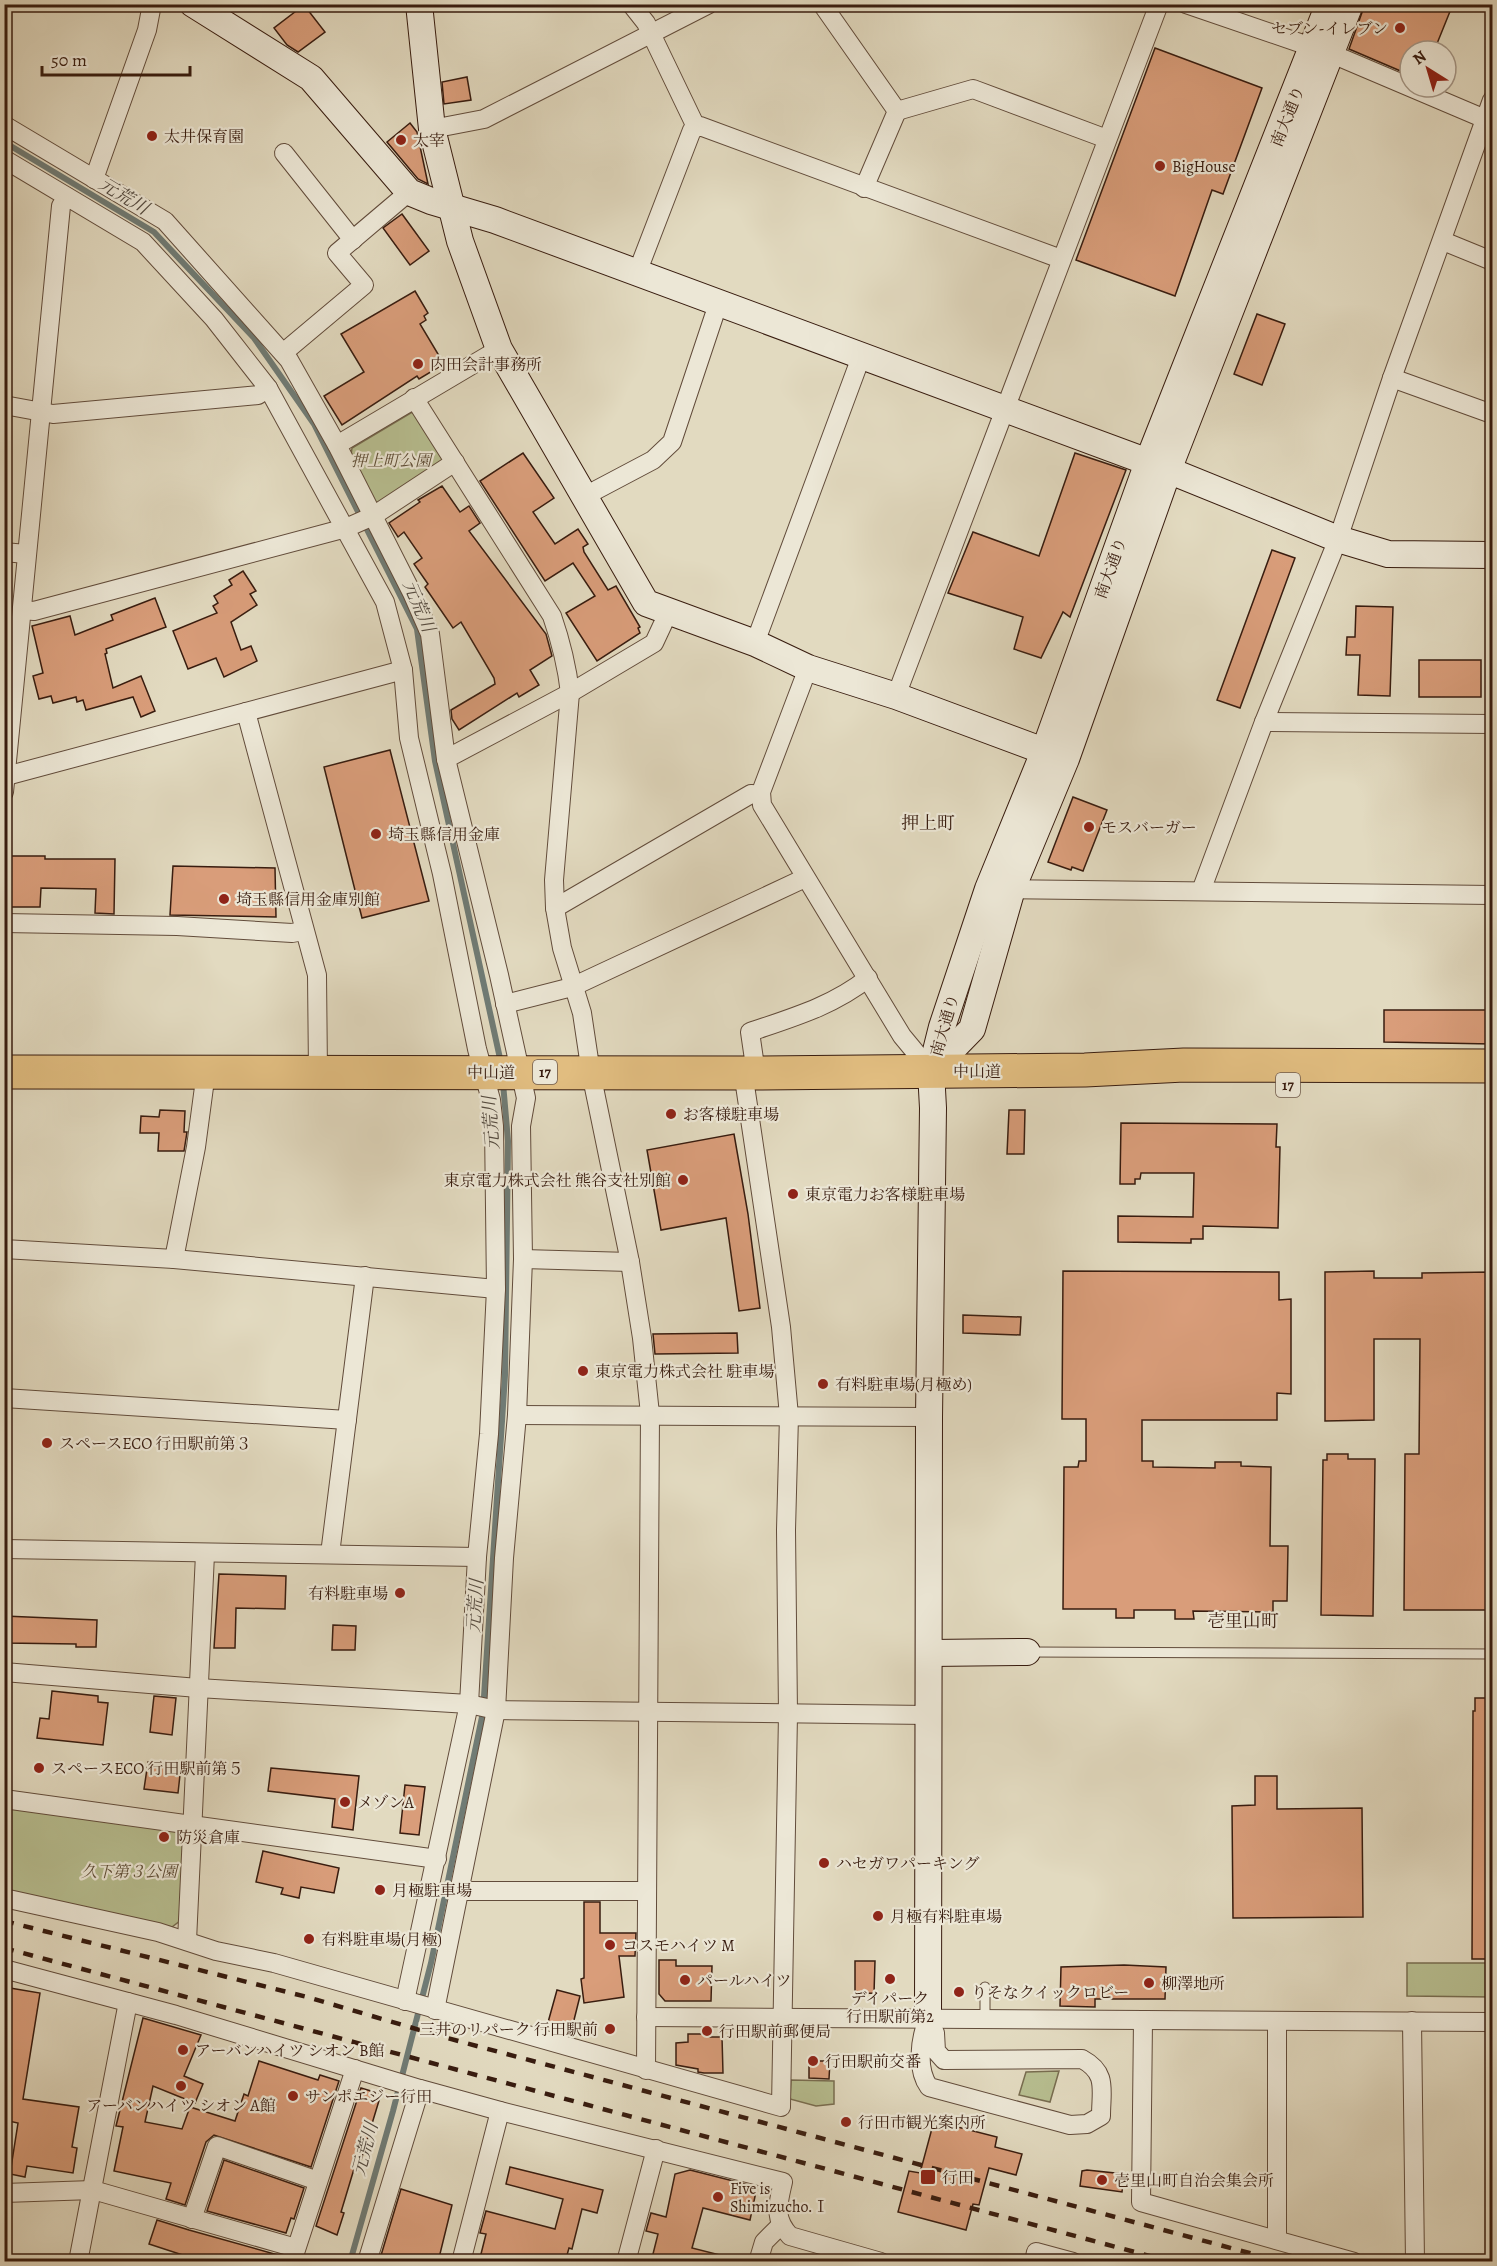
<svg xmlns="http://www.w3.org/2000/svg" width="1497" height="2266" font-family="Alegreya,'Noto Serif JP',serif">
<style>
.green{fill:#b7be90;stroke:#786d50;stroke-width:1.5}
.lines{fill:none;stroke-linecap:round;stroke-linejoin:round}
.stream{stroke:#707b74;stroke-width:6}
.building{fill:#d99d7a;stroke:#381c0f;stroke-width:1.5}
.lane-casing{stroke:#624c3b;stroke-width:11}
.street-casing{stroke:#624c3b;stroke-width:20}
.secondary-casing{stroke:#381c0f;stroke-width:28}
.highway-casing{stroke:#381c0f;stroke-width:35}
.lane{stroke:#ece7d6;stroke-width:9}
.street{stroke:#ece7d6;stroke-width:18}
.secondary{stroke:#ece7d6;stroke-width:26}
.highway{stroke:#e1bd80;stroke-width:33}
.rail{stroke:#381c0f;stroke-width:4.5;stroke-dasharray:10 10;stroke-linecap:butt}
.poi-dot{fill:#8f2418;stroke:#ece7d6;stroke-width:2}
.labels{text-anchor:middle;stroke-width:4.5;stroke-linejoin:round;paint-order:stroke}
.shield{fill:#ece7d6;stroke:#6e594b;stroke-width:1.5}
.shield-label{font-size:15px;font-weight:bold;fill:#381c0f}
.poi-label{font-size:16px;fill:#381c0f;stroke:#ece7d6;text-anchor:start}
.street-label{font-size:16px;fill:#381c0f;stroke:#ece7d6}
.park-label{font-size:16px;font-style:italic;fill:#5e4d36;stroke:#ece7d6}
.water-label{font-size:18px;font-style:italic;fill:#544b41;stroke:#ece7d6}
.neighbourhood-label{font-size:18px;fill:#381c0f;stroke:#ece7d6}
</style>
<rect width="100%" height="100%" fill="#e2dac0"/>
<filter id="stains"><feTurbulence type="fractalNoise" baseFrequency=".00333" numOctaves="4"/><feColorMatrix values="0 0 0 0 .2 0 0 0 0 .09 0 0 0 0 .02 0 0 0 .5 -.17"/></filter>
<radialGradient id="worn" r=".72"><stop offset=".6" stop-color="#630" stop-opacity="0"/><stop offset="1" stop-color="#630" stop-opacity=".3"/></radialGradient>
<g class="green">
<polygon points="414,411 446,459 376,504 351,455 352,448"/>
<polygon points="5,1807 184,1832 181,1920 172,1927 5,1891"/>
<polygon points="1407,1963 1492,1963 1492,1997 1407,1996"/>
<polygon points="1059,2071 1050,2102 1019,2095 1026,2072"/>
<polygon points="791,2080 834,2081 834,2104 816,2106 790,2099"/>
</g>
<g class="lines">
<g class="stream">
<polyline points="4,142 154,232 254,338 314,424 417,629 435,761 501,1063"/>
<polyline points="350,2262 393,2111 431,1963 483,1712 505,1375 508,1141 503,1083"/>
</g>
</g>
<g class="building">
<polygon points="1365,4 1453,4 1434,51 1410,51 1410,75 1349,49"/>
<polygon points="304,5 325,32 298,52 287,45 274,28"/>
<polygon points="1155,48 1262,88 1223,194 1212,190 1175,296 1076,260"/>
<polygon points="467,77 471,100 444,104 442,82"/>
<polygon points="410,123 417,132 428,184 418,179 387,142"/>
<polygon points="402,214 429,251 410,265 383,228"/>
<polygon points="415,291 428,313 424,316 426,320 420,324 444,364 419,379 417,376 342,425 324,396 364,372 341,334"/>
<polygon points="1257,314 1285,324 1262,385 1234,374"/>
<polygon points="523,453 554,498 533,512 555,544 578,529 588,544 583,547 584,552 608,590 616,586 640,627 638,628 640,633 597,661 566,613 595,596 573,563 545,581 480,481"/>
<polygon points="1075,453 1126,470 1070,617 1063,612 1041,658 1014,649 1023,617 948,593 973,532 1039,556"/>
<polygon points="442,486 460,512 469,506 480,523 469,531 546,634 552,656 530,670 539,685 519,697 517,693 459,730 452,719 451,710 495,684 494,678 461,622 453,628 425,587 428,584 414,564 422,558 404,532 398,537 389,523 420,502 418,500"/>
<polygon points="1272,550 1295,558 1240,708 1217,700"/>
<polygon points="243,571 256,591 250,594 257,605 231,622 241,650 251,646 257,661 224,677 216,658 188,669 173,631 217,613 213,606 218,603 214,596 232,585 229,580"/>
<polygon points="155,598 166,627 106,649 107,653 105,654 113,688 141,676 155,711 141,717 133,697 86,710 83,700 77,702 76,697 53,703 51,696 39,699 33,676 43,673 32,626 70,616 75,635 113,620 111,615"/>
<polygon points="1356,606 1393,607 1390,696 1358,695 1360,655 1346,655 1347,637 1355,637"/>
<rect x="1419" y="660" width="62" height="37"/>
<polygon points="390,750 429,901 362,918 324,767"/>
<polygon points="1073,797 1107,810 1083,871 1072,867 1071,870 1048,862"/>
<polygon points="8,856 45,856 45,859 115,859 114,914 95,913 96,889 41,888 40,907 5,907"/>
<polygon points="173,866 275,868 276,917 170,915"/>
<polygon points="1384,1010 1492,1010 1492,1044 1384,1042"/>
<polygon points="160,1110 185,1111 184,1132 187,1132 184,1151 158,1151 159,1133 140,1133 141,1116 159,1117"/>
<polygon points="1009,1110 1025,1110 1024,1154 1007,1154"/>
<polygon points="1121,1123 1277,1124 1276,1147 1280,1147 1278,1228 1203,1226 1203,1239 1191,1239 1191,1243 1118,1242 1118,1216 1193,1217 1194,1173 1141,1173 1140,1179 1135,1179 1135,1184 1120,1184"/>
<polygon points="734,1134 748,1214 760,1308 739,1311 726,1218 661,1230 647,1150"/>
<polygon points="1063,1271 1279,1272 1279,1300 1291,1299 1291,1394 1277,1393 1277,1420 1142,1420 1142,1461 1153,1461 1153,1467 1215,1468 1215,1462 1241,1462 1241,1466 1271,1467 1270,1546 1288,1546 1287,1601 1273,1601 1273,1612 1193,1611 1194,1619 1175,1619 1175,1610 1134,1610 1134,1618 1116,1618 1116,1609 1063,1609 1064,1467 1078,1467 1079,1461 1086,1461 1086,1419 1062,1419"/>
<polygon points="1374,1271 1374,1278 1422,1278 1422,1273 1492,1272 1492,1610 1404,1610 1405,1454 1419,1454 1420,1339 1374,1339 1374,1420 1325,1421 1325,1272"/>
<polygon points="963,1315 1021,1317 1020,1335 963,1333"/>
<polygon points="737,1333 738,1353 655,1354 653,1334"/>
<polygon points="1327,1454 1348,1454 1348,1459 1375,1459 1373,1616 1321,1615 1323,1460 1327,1460"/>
<polygon points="219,1574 286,1576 285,1609 236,1608 235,1648 214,1648"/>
<polygon points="4,1616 97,1620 96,1647 76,1647 76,1644 4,1643"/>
<polygon points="333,1625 356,1626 355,1650 332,1650"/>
<polygon points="52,1691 98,1696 98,1702 108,1703 103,1745 37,1738 40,1718 49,1719"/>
<polygon points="154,1696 176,1698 172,1735 150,1732"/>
<polygon points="1475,1698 1492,1698 1492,1959 1472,1959 1473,1711 1475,1711"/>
<polygon points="148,1762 181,1766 178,1793 144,1789"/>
<polygon points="271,1768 359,1776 353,1830 332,1827 335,1799 268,1791"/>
<polygon points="1255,1776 1277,1776 1277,1809 1362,1808 1363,1917 1233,1918 1232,1806 1255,1805"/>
<polygon points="405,1785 425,1787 419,1835 400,1833"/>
<polygon points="263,1851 339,1868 334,1893 301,1887 299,1898 281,1894 283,1888 256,1882"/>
<polygon points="584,1902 600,1902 600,1933 636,1933 635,1956 619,1956 624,1997 584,2003 581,1979 584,1978"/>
<polygon points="659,1960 676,1960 676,1966 712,1966 711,2001 665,2001 659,1994"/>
<polygon points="855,1961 875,1961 874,1993 855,1994"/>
<polygon points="1124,1965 1166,1967 1165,1999 1095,1999 1095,2007 1060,2006 1061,1967"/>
<polygon points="10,1988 40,1993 23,2099 79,2107 72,2147 77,2148 73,2173 27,2166 25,2177 10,2174 18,2123 4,2120 4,2024"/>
<polygon points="557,1990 580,1996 571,2032 547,2026"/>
<polygon points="143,2018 201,2035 184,2076 203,2084 195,2103 153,2086 145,2122 182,2129 190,2107 235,2121 244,2094 248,2096 259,2061 318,2080 320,2075 339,2081 311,2167 214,2135 206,2142 185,2205 166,2199 171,2183 114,2171 123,2127 116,2126"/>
<polygon points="688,2034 710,2034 710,2037 722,2037 723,2073 704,2073 698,2072 698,2069 676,2065 676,2043 688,2042"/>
<polygon points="809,2061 830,2061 829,2079 809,2078"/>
<polygon points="361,2088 381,2094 358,2170 354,2169 341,2212 344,2213 337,2235 316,2226"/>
<polygon points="934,2121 997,2137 995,2147 1022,2154 1016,2175 989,2168 979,2205 973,2204 966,2230 898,2212 909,2171 920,2173"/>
<polygon points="224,2160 304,2188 294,2219 291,2218 286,2233 207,2211"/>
<polygon points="510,2167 603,2190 597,2213 582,2209 572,2249 569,2248 565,2262 479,2262 486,2234 480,2233 486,2211 555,2229 563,2199 506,2184"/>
<polygon points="690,2170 757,2187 750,2220 703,2208 692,2248 724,2256 723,2262 651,2262 658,2234 646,2231 651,2213 666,2217 675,2174"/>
<polygon points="1087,2170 1124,2174 1122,2192 1080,2186 1082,2171"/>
<polygon points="401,2189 452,2205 438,2262 379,2262"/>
<polygon points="157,2220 189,2230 278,2255 276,2262 204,2262 149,2244"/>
</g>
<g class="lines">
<defs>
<g id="lane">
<polyline points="1030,1652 1492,1654"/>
<polyline points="985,2019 985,1987"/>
</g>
<g id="street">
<polyline points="631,4 646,23 696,127"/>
<polyline points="822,4 897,111 864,188"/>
<polyline points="1186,4 1332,54 1485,119"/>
<polyline points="897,111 973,89 1107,139"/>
<polyline points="4,125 165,221 289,360 337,445 412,593 430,634 446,759"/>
<polyline points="432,129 484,119 709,4"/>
<polyline points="284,153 353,240"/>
<polyline points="4,159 143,242 214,319 268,388 385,602 403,670 409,738 442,874 477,1049 491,1100 494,1126 496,1289 489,1434 477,1557 469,1704 405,2001"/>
<polyline points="94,179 147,30 152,4"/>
<polyline points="1443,241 1492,261"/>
<polyline points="637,273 692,130 700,126 1061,259"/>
<polyline points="283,353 364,285 337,253 409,192"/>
<polyline points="1392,378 1492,414"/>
<path d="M414 398 552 616C561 642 567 666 570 693L554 880 555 908 562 948 582 1013 591 1073 630 1262 642 1338 650 1414 646 2070"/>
<polyline points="4,405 53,414 258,395 268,388"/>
<polyline points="337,445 499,349"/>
<polyline points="583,497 653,460 672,442 718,304"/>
<polyline points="4,552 26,554"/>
<polyline points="22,610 34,611 346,528 373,516 455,462"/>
<polyline points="755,643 861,357"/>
<polyline points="808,668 761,792 762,805 902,1036 931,1071"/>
<polyline points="896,696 1159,4"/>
<polyline points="246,712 317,975 318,1072"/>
<polyline points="1264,722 1492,724"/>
<polyline points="6,776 403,670"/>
<polyline points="4,792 61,206 67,197"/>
<polyline points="1002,889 1492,895"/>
<polyline points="1201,891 1264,722 1338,539 1392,378 1492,100"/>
<polyline points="555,908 751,794 760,795"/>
<polyline points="4,923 177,926 292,933 304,931"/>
<polyline points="505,1004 572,987 805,878"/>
<path d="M756 1073 750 1032C791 1018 833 1006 868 978"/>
<polyline points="4,1249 174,1259 496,1289"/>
<polyline points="174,1259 196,1147 206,1072"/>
<polyline points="523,1259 630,1262"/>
<polyline points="4,1398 347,1420"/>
<polyline points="517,1415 929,1417"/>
<polyline points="4,1549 477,1557"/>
<polyline points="330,1554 365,1276"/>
<polyline points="4,1672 198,1688 469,1704 496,1710 928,1715"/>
<polyline points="4,1799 437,1859"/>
<polyline points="459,1891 647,1891"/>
<polyline points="4,1898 158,1932 216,1951 274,1963 781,2107 788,1714 786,1530 789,1416 781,1327 743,1072"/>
<polyline points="187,1941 205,1554"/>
<polyline points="4,1969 176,2015 420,2089"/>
<polyline points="435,2010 496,1710 504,1558 517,1415 523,1259 521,1126 526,1098 499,975 446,759 570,693 654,643 668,613"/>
<polyline points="646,2017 1492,2022"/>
<path d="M928 2019 935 2033 936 2051 944 2060 1082 2059C1108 2073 1101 2090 1101 2116L1087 2124 1070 2125 929 2087C916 2069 920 2039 928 2019Z"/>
<polyline points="1143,2020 1141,2202 1354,2262"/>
<polyline points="1277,2021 1277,2240"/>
<polyline points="1412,2021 1415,2262"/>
<polyline points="4,2193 93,2190 296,2248"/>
<polyline points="192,2219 217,2146 318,2181"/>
<polyline points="78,2262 128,2002"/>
<polyline points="292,2262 355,2069"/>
<path d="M367 2262 420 2089 500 2111 783 2182C778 2204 773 2218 790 2236L881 2262"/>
<polyline points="461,2262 500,2111"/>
<polyline points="626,2262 656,2149"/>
<polyline points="758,2262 764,2242 780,2226"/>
<polyline points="1034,2262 1036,2252 1073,2262"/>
</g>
<g id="secondary">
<polyline points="193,4 311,78 409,192 431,201 495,220 1148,462 1338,539 1388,554 1492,555"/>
<polyline points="419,4 432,129 460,241 499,349 646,603 755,643 808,668 896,696 1060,757"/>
<polyline points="931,1071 972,1029 1012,889 1066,759 1172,460 1350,4"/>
<polyline points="930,1653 1027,1652"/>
<polyline points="928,2019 929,1417 933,1108 931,1071 942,1027 988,889 1044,752 1151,454 1329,4"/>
</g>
<polyline id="highway" points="4,1072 756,1073 1085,1070 1184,1065 1492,1066"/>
</defs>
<use href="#lane" class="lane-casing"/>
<use href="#street" class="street-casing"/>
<use href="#secondary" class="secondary-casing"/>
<use href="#highway" class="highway-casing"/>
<use href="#lane" class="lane"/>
<use href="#street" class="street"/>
<use href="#secondary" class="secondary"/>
<use href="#highway" class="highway"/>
<g class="rail">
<polyline points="4,1921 307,1997 447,2038 1283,2262"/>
<polyline points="4,1948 1172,2262"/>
</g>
</g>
<g class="poi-dot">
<circle cx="1400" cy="28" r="6"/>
<circle cx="152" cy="136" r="6"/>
<circle cx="401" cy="140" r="6"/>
<circle cx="1160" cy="166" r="6"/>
<circle cx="418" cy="364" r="6"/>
<circle cx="1089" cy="827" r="6"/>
<circle cx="376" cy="834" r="6"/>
<circle cx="224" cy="899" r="6"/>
<circle cx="671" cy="1114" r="6"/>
<circle cx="683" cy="1180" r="6"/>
<circle cx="793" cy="1194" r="6"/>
<circle cx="583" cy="1371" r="6"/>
<circle cx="823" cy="1384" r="6"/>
<circle cx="47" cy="1443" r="6"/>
<circle cx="400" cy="1593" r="6"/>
<circle cx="39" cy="1768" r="6"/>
<circle cx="345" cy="1802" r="6"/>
<circle cx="164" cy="1837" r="6"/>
<circle cx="824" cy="1863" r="6"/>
<circle cx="380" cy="1890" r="6"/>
<circle cx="878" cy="1916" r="6"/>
<circle cx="309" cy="1939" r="6"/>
<circle cx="610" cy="1945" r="6"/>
<circle cx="890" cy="1979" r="6"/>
<circle cx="685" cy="1980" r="6"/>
<circle cx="1149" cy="1983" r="6"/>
<circle cx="959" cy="1992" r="6"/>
<circle cx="610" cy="2029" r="6"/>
<circle cx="707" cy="2031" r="6"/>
<circle cx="183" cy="2050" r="6"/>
<circle cx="813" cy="2061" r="6"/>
<circle cx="181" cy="2086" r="6"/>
<circle cx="293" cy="2096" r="6"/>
<circle cx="846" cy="2122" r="6"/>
<rect x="920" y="2169" width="16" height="16" rx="3"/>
<circle cx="1102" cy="2180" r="6"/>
<circle cx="718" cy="2197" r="6"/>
</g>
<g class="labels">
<g class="shield">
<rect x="533" y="1060" width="24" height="24" rx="4.5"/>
<rect x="1276" y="1073" width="24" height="24" rx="4.5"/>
</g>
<g class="shield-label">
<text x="545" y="1077">17</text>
<text x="1288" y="1090">17</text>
</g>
<g class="poi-label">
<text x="1388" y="34" text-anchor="end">セブン-イレブン</text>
<text x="164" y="142">太井保育園</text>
<text x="413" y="146">太宰</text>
<text x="1172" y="172">BigHouse</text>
<text x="430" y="370">内田会計事務所</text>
<text x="1101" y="833">モスバーガー</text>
<text x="388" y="840">埼玉縣信用金庫</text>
<text x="236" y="905">埼玉縣信用金庫別館</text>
<text x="683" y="1120">お客様駐車場</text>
<text x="671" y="1186" text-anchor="end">東京電力株式会社 熊谷支社別館</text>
<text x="805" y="1200">東京電力お客様駐車場</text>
<text x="595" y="1377">東京電力株式会社 駐車場</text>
<text x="835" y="1390">有料駐車場(月極め)</text>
<text x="59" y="1449">スペースECO 行田駅前第３</text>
<text x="388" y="1599" text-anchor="end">有料駐車場</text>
<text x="51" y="1774">スペースECO 行田駅前第５</text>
<text x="357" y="1808">メゾンA</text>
<text x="176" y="1843">防災倉庫</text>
<text x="836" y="1869">ハセガワパーキング</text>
<text x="392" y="1896">月極駐車場</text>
<text x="890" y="1922">月極有料駐車場</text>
<text x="321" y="1945">有料駐車場(月極)</text>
<text x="622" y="1951">コスモハイツ M</text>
<text x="697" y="1986">パールハイツ</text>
<text x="1161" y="1989">柳澤地所</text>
<text x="971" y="1998">りそなクイックロビー</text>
<text x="890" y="2004" text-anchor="middle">デイパーク<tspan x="890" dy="18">行田駅前第2</tspan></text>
<text x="598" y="2035" text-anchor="end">三井のリパーク 行田駅前</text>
<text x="719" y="2037">行田駅前郵便局</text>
<text x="195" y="2056">アーバンハイツ シオン B館</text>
<text x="825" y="2067">行田駅前交番</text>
<text x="305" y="2102">サンポエジー行田</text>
<text x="181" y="2111" text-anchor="middle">アーバンハイツ シオン A館</text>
<text x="858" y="2128">行田市観光案内所</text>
<text x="942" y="2183">行田</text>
<text x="1114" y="2186">壱里山町自治会集会所</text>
<text x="730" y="2194">Five is<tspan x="730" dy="18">Shimizucho.Ⅰ</tspan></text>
</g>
<g class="street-label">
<text transform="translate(1287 116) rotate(-68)" y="6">南大通り</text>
<text transform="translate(1110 568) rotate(-70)" y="6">南大通り</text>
<text transform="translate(944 1025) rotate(-74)" y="6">南大通り</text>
<text x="977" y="1077">中山道</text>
<text x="491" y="1078">中山道</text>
</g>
<g class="park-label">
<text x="391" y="466">押上町公園</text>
<text x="129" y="1877">久下第３公園</text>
</g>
<g class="water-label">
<text transform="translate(124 196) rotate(31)" y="6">元荒川</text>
<text transform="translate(419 606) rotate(67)" y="6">元荒川</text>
<text transform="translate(491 1123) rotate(-94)" y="6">元荒川</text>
<text transform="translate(475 1606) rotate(-86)" y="6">元荒川</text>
<text transform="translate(365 2149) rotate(-75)" y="6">元荒川</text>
</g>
<g class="neighbourhood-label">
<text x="928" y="829">押上町</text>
<text x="1243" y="1627">壱里山町</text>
</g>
</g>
<rect width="1497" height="2266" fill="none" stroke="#e2dac0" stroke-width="24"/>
<rect x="6" y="6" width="1485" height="2254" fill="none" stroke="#381c0f" stroke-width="3"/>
<rect x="12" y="12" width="1473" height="2242" fill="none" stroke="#381c0f" stroke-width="1.5"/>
<g transform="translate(1428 69) rotate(323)"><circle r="28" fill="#ece7d6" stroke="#a49686" stroke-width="1.5"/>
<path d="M0-4.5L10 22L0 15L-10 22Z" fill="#8f2418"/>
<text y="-9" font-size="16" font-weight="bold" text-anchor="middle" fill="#381c0f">N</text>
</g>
<path d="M42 66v9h148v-9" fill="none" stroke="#381c0f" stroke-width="3"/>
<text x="51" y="66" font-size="18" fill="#381c0f" stroke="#ece7d6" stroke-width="4.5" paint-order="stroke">50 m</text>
<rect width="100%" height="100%" filter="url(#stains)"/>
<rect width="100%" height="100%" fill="url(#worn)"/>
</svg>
